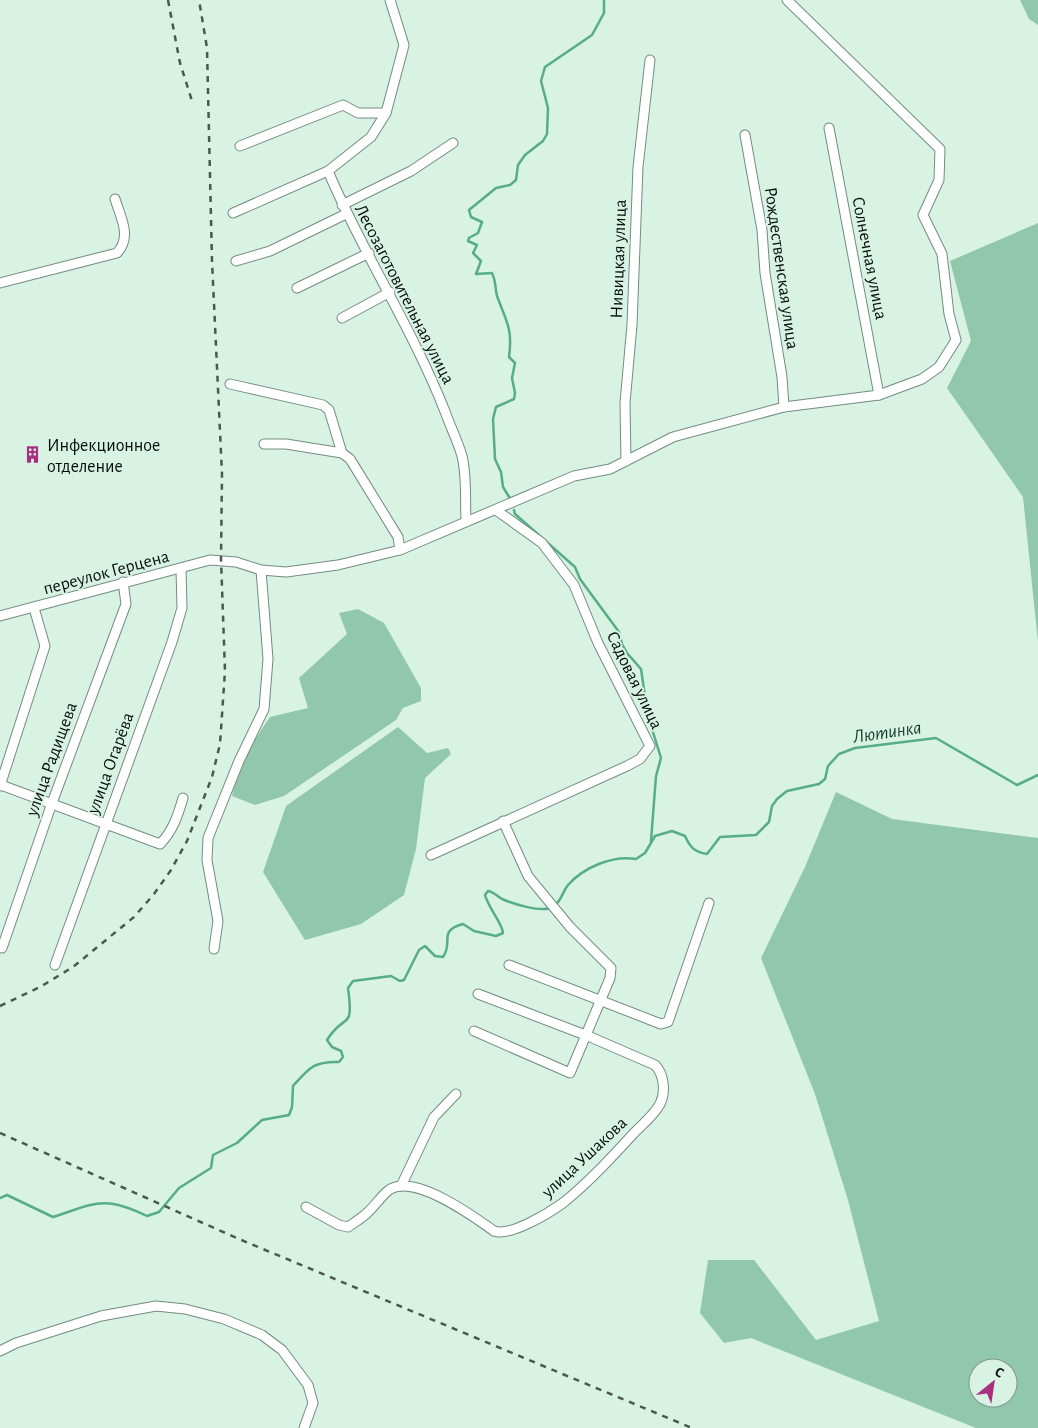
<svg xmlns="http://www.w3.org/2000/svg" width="1038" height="1428" font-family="'Alegreya Sans',sans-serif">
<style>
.green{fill:#91c7ac;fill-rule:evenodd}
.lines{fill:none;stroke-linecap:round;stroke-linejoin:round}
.stream{stroke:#57ad87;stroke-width:2.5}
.minor-casing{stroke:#748c80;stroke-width:11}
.minor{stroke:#fff;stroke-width:9}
.rail{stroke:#4a5850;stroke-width:2.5;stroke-dasharray:6 6;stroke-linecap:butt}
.labels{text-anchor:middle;stroke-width:4;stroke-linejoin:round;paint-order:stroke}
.street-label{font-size:18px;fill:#070f0b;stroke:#d8f2e4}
.poi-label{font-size:18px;fill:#070f0b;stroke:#d8f2e4;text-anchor:start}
.water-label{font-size:19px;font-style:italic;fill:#123929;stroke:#d8f2e4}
</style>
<rect width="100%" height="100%" fill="#d8f2e4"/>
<g class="green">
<polygon points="1020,0 1038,0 1038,25 1029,19"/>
<polygon points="1038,223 1038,642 1023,497 947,388 971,341 950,261"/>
<path d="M358 609 384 623 421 688V701L403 708 396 720 284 796 255 805 232 796C238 765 253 741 270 717L308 708 299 678 347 634 339 613Z"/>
<polygon points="398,727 427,753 448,748 451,754 425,778 416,849 404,895 361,924 305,940 263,872 286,806"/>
<path d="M836 792 892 819 1038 838V1428H976L751 1338 724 1343 700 1313 708 1260H754L816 1340 879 1321 848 1200 815 1094 761 958 805 867ZM978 1368H1008V1398H978Z"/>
</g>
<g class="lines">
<g class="stream">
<path d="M511 500 503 487 501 472 495 459 493 419 496 407 514 399 515 393 512 378 515 363 509 357C513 328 506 321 497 296 495 288 496 281 492 273L476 274 481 261 473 253 477 245 468 241 469 238 478 233 482 222 471 217 469 210 496 188 510 185 516 180 518 165 525 155 543 141 547 134 548 108 541 81 545 67 592 35 604 13V0"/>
<polyline points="514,510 515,514 575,567 580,579 619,632 622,644 627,653 641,669 648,716 661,758 656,776 651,841"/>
<path d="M555 905C562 900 562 892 568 885 584 867 613 855 636 859L645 853 655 836 672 831 685 836C690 847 694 852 707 854L720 837 756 835 769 822 772 806 777 799 787 791 819 784 825 779 828 766 839 754 855 748 936 738 1017 785 1038 775"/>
<path d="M0 1198 7 1195 53 1217C96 1203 104 1195 147 1216L159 1212 179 1188 211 1168 213 1155 237 1143 262 1120 289 1115 292 1107 293 1086C309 1068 314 1061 339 1062L343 1057 341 1051 332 1047 327 1040C345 1011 354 1033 348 988L353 981 391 976 400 981 404 980 419 950 425 946 435 956 443 957C454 942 437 931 463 924L474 931 496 936 503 933C503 925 488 907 485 895L488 891C494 892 497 896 502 899 514 904 539 912 550 908"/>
</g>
<defs>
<g id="minor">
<polyline points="829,128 879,395"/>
<polyline points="745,135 762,230 765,273 782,377 784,407"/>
<polyline points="240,146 343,105 358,113 386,113"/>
<path d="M328 171C363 254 413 329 446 414 451 428 458 442 462 456 467 476 465 501 466 521"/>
<polyline points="342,205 411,171 453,143"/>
<polyline points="233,213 328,171 371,137 386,113 404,45 390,0"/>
<polyline points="236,261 270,251 346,214"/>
<path d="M0 283 117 253C132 237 121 218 115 199"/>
<polyline points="297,288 369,253"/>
<polyline points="342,318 390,292"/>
<polyline points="230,384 323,405 329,410 342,453"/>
<polyline points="264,444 286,444 342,453 350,459 398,537 400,550"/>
<polyline points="626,461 625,403 632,325 638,167 650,60"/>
<polyline points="0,616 210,560 236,562 261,570 286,572 338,565 400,550 574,476 610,469 673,437 784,407 879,395 922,379 939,367 956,340 949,314 942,254 923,215 939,180 940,149 787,0"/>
<path d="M1 785 160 844C173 831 178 815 183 798"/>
<polyline points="0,786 45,646 34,608"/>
<polyline points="431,855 627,766 640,759 650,746 598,643 574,585 542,543 496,510"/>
<polyline points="2,948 52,803 126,604 123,582"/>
<polyline points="214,949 218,921 207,860 208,838 239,761 264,709 268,659 261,570"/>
<polyline points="55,965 172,642 182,608 181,569"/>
<polyline points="509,965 661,1024 668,1022 709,903"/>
<polyline points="474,1031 570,1073 610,978 611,968 570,927 528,876 503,821"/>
<polyline points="401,1186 434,1117 456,1094"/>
<path d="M306 1207 339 1225 348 1227C355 1222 362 1218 367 1213 375 1206 381 1196 389 1190 414 1173 473 1216 494 1231 510 1237 549 1213 563 1203 589 1182 612 1157 634 1133 643 1124 654 1115 660 1104 666 1092 664 1074 655 1065L588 1036 478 994"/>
<polyline points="0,1351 16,1343 101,1316 156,1306 185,1309 224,1319 262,1335 282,1350 308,1385 313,1403 304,1428"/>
</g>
</defs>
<use href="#minor" class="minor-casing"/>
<use href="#minor" class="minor"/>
<g class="rail">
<polyline points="168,0 180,63 192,101"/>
<polyline points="0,1006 40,987 73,967 134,917 154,894 171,870 187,841 212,777 220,744 225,671 221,559 222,474 212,261 207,48 199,0"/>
<polyline points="0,1133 239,1239 692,1428"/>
</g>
</g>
<defs>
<symbol id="building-bare" viewBox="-9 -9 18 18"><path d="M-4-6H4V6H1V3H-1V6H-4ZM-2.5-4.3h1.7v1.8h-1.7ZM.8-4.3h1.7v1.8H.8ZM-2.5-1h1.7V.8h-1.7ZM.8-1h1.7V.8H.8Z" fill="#a92f83" stroke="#d8f2e4" stroke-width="2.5" paint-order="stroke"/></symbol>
</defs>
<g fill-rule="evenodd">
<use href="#building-bare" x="20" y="442" width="25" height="25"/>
</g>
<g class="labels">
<g class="street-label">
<text transform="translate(870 258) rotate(79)" y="6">Солнечная улица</text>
<text transform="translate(618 259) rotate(-88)" y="6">Нивицкая улица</text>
<text transform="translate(782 268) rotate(82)" y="6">Рождественская улица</text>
<text transform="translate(405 294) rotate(63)" y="6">Лесозаготовительная улица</text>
<text transform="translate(106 572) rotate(-15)" y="6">переулок Герцена</text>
<text transform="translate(635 680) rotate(64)" y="6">Садовая улица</text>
<text transform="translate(51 759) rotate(-70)" y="6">улица Радищева</text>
<text transform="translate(110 763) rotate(-70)" y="6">улица Огарёва</text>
<text transform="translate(584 1157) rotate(-43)" y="6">улица Ушакова</text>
</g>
<g class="poi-label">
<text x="47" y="451">Инфекционное<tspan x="47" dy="21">отделение</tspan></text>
</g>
<g class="water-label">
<text transform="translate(887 731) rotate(-8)" y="7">Лютинка</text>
</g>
</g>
<g transform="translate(993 1383) rotate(30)"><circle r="24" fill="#d8f2e4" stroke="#84978d"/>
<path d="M0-4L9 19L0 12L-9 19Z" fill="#a92f83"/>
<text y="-8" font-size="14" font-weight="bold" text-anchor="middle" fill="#070f0b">С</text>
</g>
</svg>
